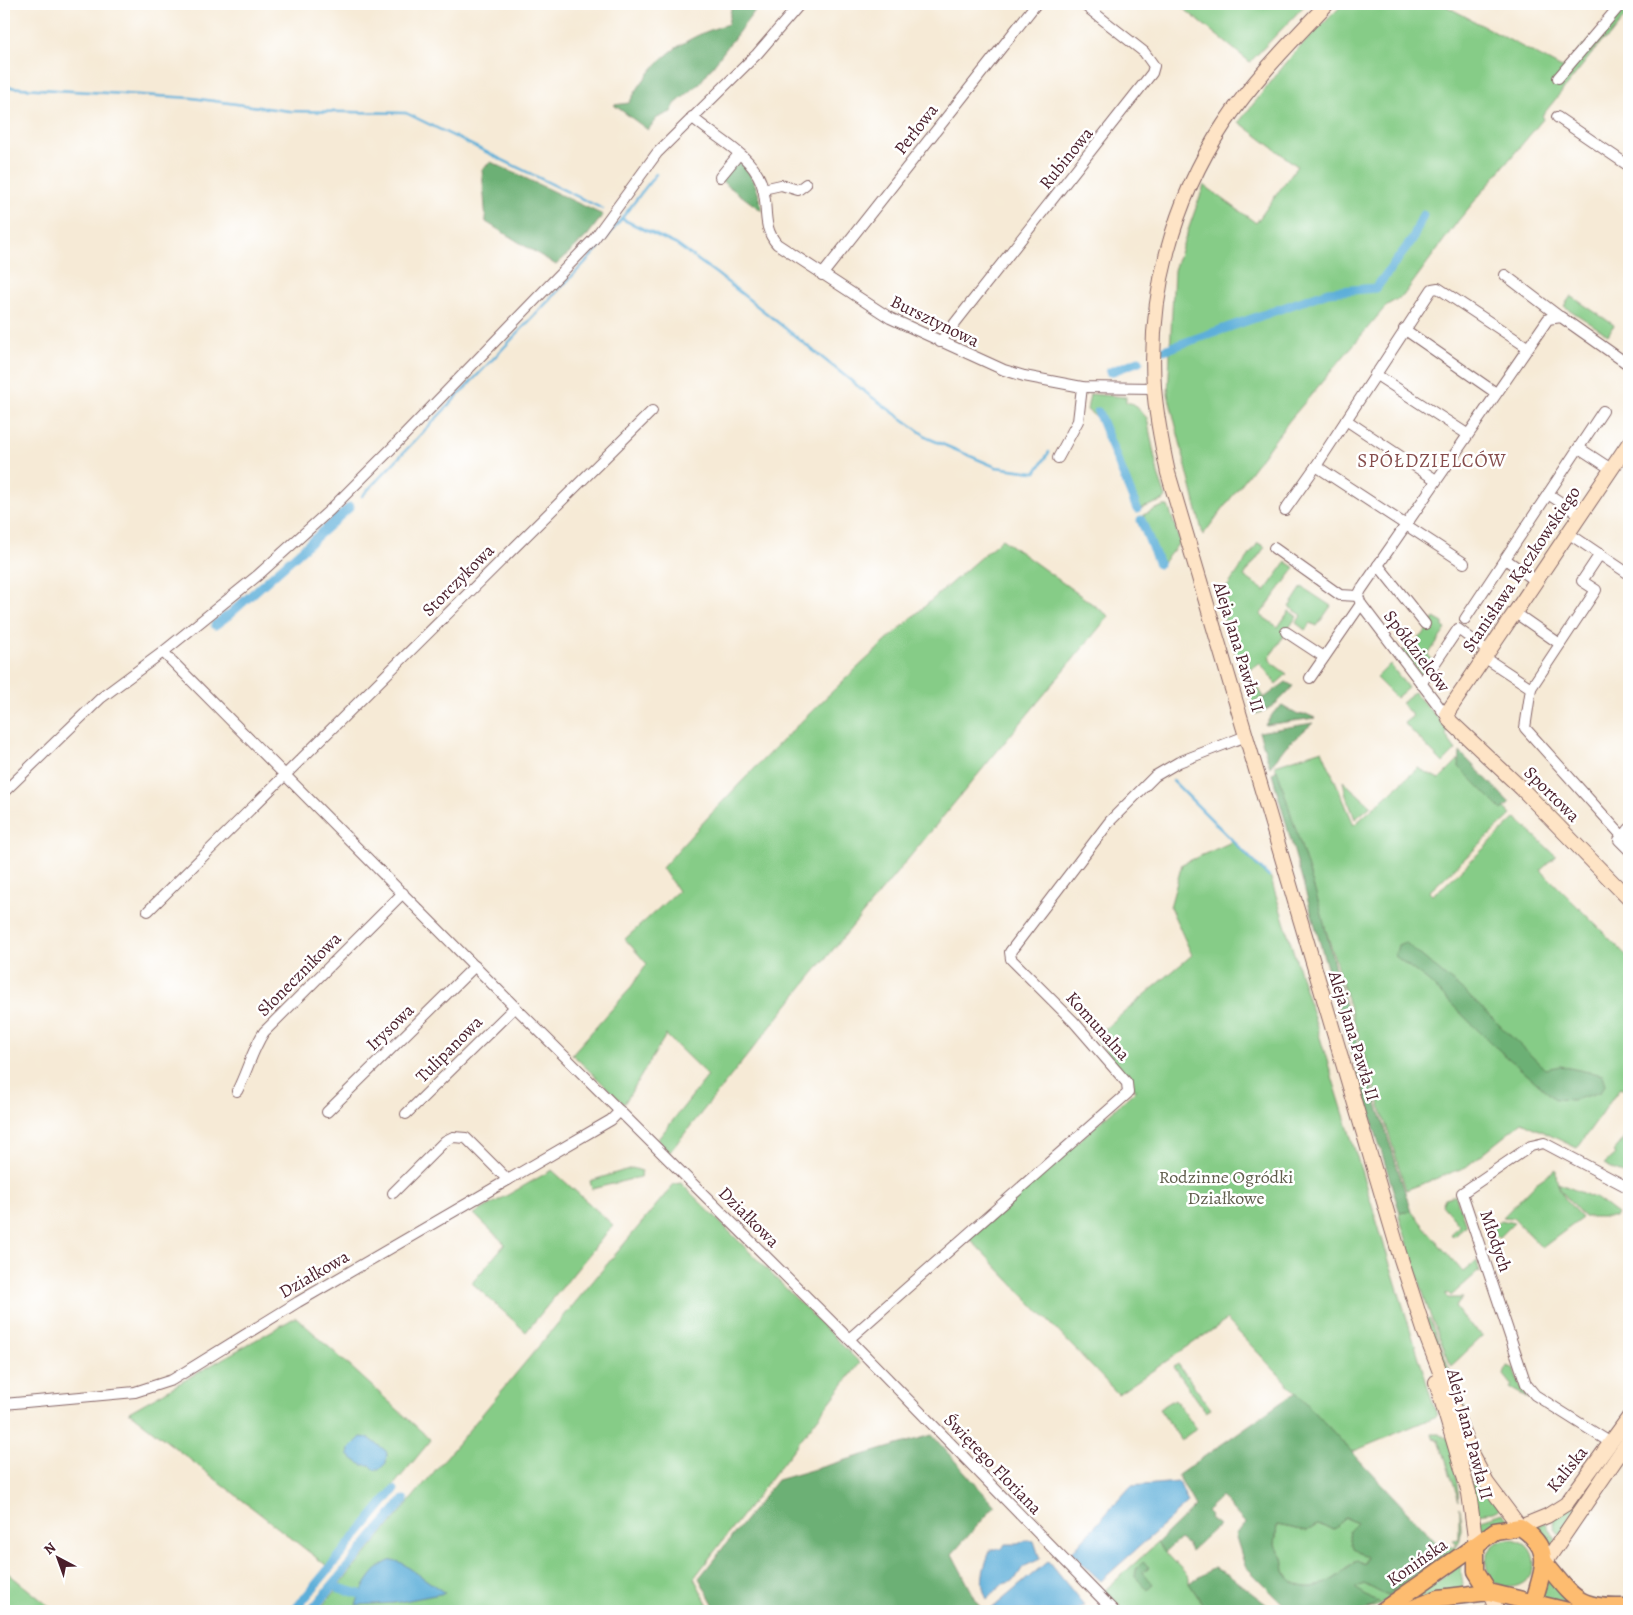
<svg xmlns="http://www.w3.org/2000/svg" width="1633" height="1615" font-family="Alegreya,serif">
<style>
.green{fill:#86cc87;stroke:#687659}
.forest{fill:#6cb074;stroke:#5b6850;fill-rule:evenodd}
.water{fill:#5dafd9;stroke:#546782}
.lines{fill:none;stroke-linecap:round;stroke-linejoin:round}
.stream{stroke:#5dafd9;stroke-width:2.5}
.canal{stroke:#5dafd9;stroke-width:9}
.street-casing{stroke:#866667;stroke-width:12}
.secondary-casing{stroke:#866667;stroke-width:16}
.primary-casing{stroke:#866667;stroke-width:19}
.street{stroke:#fff;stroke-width:10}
.secondary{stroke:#fee4c6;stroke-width:14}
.primary{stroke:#fdbc70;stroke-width:16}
.labels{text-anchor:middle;stroke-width:5;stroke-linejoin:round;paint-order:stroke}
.street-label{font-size:18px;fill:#4a1f2b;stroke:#fff}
.park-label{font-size:18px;fill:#5f5c4b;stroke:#fff}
.neighbourhood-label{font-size:19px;letter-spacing:1px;fill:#864d4c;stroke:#fff}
</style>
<rect width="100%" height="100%" fill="#fff"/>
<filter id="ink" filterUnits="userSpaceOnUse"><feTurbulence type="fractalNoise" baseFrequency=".02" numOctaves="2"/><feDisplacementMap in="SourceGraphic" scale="10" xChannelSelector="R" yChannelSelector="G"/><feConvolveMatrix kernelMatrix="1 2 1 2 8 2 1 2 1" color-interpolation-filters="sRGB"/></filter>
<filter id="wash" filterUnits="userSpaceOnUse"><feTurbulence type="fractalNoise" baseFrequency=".0096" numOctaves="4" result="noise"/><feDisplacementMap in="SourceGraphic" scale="20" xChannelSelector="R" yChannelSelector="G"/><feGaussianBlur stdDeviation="1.12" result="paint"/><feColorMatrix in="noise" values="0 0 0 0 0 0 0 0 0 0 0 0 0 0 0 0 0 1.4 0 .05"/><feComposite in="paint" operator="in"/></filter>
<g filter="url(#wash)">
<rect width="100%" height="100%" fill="#f6ead6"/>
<g class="green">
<polygon points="1178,4 1306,4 1250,62"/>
<polygon points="1343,4 1442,4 1562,68 1625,4 1629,4 1629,12 1608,38 1602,41 1542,116 1544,118 1458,221 1403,296 1387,305 1289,421 1203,535 1168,394 1174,270 1204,185 1256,223 1297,166 1239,122 1294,53"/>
<polygon points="1571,296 1614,325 1608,335 1564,306"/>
<polygon points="1090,394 1126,397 1126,402 1134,404 1147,418 1158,474 1166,497 1164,500 1140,509 1101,421 1087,410"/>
<polygon points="1163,506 1168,506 1170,511 1180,542 1161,565 1143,515"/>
<path d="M1002 539 1109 616 808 980 669 1153 658 1139 708 1076 666 1035 624 1104 572 1054 629 990 647 964 625 939 678 891 662 868C766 750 882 641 1002 539Z"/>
<polygon points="1258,543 1265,547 1244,576 1265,591 1286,562 1295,568 1260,615 1278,627 1289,611 1297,616 1269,658 1272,663 1287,674 1276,684 1260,663 1247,671 1264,697 1252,703 1217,597 1225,590"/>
<polygon points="1302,587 1331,606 1317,626 1311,623 1305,630 1296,623 1302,615 1289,607"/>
<polygon points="1434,618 1443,623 1443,627 1446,629 1428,655 1433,660 1422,676 1403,651 1423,635"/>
<polygon points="1390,664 1408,688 1396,698 1376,678"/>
<polygon points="1414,692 1447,729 1446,736 1456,750 1443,763 1404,723 1413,716 1401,703"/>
<polygon points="1322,750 1354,825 1418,768 1439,779 1458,760 1511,815 1429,892 1432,895 1444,886 1516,818 1556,856 1541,870 1629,958 1629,1092 1620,1088 1577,1148 1522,1122 1466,1167 1406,1190 1275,765"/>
<polygon points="1343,781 1371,806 1355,819 1346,795"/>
<polygon points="1234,841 1271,879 1437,1416 1352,1452 1227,1320 1118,1394 969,1238 1136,1090 1095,1037 1192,955 1170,907 1182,864"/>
<polygon points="1626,1132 1629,1132 1629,1177 1604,1164 1615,1154 1613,1152 1624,1139"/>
<polygon points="632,1168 642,1171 640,1177 592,1189 590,1181"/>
<path d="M1556 1169C1556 1192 1567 1201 1582 1218L1542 1248 1513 1218 1503 1217 1536 1183Z"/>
<polygon points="552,1170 613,1225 526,1332 472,1283 505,1244 474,1214"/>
<polygon points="681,1183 860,1363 694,1578 711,1611 318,1611 674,1184"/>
<polygon points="1558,1183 1597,1199 1617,1214 1614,1217 1584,1217 1562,1192"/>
<polygon points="1455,1195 1466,1225 1453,1237 1451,1234 1460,1226 1442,1205 1445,1198"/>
<polygon points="1411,1211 1461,1270 1463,1272 1477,1261 1480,1273 1478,1272 1451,1296 1448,1293 1445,1295 1448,1298 1463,1298 1455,1307 1467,1323 1483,1336 1451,1366 1430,1315 1399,1216 1400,1213"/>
<polygon points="1501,1220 1514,1223 1500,1237 1493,1235 1495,1225"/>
<polygon points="296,1317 431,1440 327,1566 129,1412"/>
<polygon points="1429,1318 1468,1416 1463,1417 1426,1319"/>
<polygon points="1178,1364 1211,1409 1206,1412 1174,1367"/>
<polygon points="1507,1366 1513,1368 1521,1388 1528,1398 1510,1388 1512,1385 1504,1375"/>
<polygon points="1175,1399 1196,1429 1181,1440 1159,1409"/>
<polygon points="1629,1423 1629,1436 1560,1535 1555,1529 1553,1519"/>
<polygon points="1432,1434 1439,1434 1449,1439 1454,1460 1459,1501 1439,1440 1433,1438"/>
<polygon points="1475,1475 1500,1509 1494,1512 1477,1514 1471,1477"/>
<path d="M1459 1507C1460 1522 1465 1538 1454 1550L1377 1606 1365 1611 1378 1602 1354 1588 1364 1584 1387 1596 1446 1554 1442 1548 1448 1544 1452 1548 1457 1544 1453 1540 1459 1539Z"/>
<polygon points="1503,1513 1511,1522 1480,1536 1478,1521"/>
<path d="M1345 1518 1357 1523 1367 1557 1364 1564 1356 1560C1338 1579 1305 1603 1285 1573 1282 1568 1285 1563 1283 1558 1282 1554 1277 1549 1275 1545L1277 1525 1307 1531 1317 1525 1334 1529Z"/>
<polygon points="1546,1522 1556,1540 1549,1549 1532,1528"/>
<circle cx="1510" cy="1563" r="24"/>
<polygon points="1157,1543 1189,1577 1189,1583 1207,1611 1121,1611 1061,1551 1063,1550 1104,1591"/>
<polygon points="1460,1565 1463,1584 1462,1589 1409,1602"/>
<polygon points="4,1570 55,1611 4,1611"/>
<polygon points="1549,1577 1567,1600 1564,1604 1542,1597"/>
</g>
<g class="forest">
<path d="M732 4H760L699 84 675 104 671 112 657 118 648 130 614 105 629 103C653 60 681 38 728 24Z"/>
<path d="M738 160C753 175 759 190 762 211L720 180Z"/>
<polygon points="491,162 603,215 587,236 556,265 486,222 482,169"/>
<path d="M1286 682 1293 686C1281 700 1273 708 1256 714L1253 706Z"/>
<polygon points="1282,706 1298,715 1306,714 1315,718 1265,725 1274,712"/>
<polygon points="1313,723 1286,746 1270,767 1259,732"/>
<polygon points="1460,752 1510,803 1502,810 1459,767"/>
<polygon points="1277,769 1320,907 1337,976 1411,1211 1400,1213 1345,1031 1272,774"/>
<polygon points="1405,942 1468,995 1545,1069 1560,1066 1603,1075 1606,1084 1600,1092 1591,1095 1573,1100 1555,1099 1491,1043 1429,982 1395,956 1398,945"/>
<path d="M1296 1392 1446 1553 1387 1596 1364 1584 1355 1588 1378 1602 1365 1611H1290L1245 1566 1235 1534 1246 1524 1221 1497 1206 1511 1211 1516 1210 1518 1219 1525 1191 1551 1188 1545 1180 1539 1165 1552 1157 1543 1195 1506 1178 1475ZM1345 1518 1357 1523 1349 1531 1353 1548 1367 1557 1364 1564 1357 1560C1338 1579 1305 1603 1285 1573 1282 1568 1285 1564 1283 1558 1282 1554 1277 1549 1275 1545L1277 1525 1307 1531 1317 1525 1334 1529Z"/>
<polygon points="932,1435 995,1506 952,1554 982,1611 717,1611 699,1578 777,1480"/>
<polygon points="1143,1562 1149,1567 1143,1572 1153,1584 1148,1590 1135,1577 1136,1569"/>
<polygon points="1214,1568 1227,1574 1275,1611 1207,1611 1189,1583"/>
</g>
<g class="water">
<polygon points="361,1437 369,1438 386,1451 387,1454 386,1463 379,1470 375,1470 370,1465 362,1465 348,1455 349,1449"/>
<polygon points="1179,1482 1188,1503 1101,1581 1071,1553 1131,1486"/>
<path d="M1026 1540 1034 1541 1040 1559 1023 1567 1014 1581 1003 1584 987 1599C978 1582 984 1566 991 1549H1002L1005 1544H1018Z"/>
<path d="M393 1560 402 1563 445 1593 394 1603 356 1605C361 1589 375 1564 393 1560Z"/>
<polygon points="1048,1561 1084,1605 1075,1611 989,1611"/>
</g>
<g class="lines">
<g class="stream">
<polyline points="4,87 192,98 289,111 406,113 603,209"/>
<polyline points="622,219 677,245 717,274 869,395 930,439 996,467 1033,472 1036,472 1049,452"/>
<polyline points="362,496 598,249 656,174"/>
<polyline points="1173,781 1269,877"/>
</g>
<g class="canal">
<polyline points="1164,350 1328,292 1376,288 1412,240 1423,215"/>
<polyline points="1110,372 1139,361"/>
<polyline points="1098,412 1137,509"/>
<polyline points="1141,520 1159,564"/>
<polyline points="215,625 230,614 350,507"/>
<polyline points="332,1586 360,1594"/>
<polyline points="294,1611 394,1490"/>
<polyline points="311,1611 404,1500"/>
</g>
</g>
</g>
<g filter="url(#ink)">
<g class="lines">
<defs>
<g id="street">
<polyline points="1558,78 1621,4"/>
<path d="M692 117C714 137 750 153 761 182 770 204 760 225 777 244L890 318 1004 370 1024 376 1082 387 1154 388"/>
<polyline points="1557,117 1629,166"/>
<polyline points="720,177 739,154"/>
<polyline points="763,189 781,185 798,190 806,184"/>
<polyline points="822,275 1036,4"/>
<polyline points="1505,275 1560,317"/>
<polyline points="1404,329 1496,393"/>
<polyline points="940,342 1152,73 1154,66 1144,52 1083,4"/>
<polyline points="1375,374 1467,434"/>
<polyline points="1346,420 1436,480"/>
<polyline points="1579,448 1611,469"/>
<polyline points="1058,458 1078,421 1082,387"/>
<polyline points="1316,466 1464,563"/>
<polyline points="1548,494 1580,515"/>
<polyline points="1285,510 1316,466 1432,289 1438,288 1527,347"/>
<polyline points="1568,533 1629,574"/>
<polyline points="1274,548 1340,595 1358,596"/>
<polyline points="1505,559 1536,581"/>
<polyline points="1378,565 1425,624"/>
<polyline points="1514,612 1560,644"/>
<polyline points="1465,619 1603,411"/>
<polyline points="1286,632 1324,657"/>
<polyline points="163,652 257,576 330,510 390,450 594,239 657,153 757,54 800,4"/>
<polyline points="1484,657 1531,688 1525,728 1623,837 1629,829"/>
<polyline points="1310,678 1361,604"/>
<polyline points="1421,684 1458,629 1488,651"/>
<polyline points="1531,688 1596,590 1582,581 1600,554"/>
<polyline points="1447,717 1361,604 1358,596 1361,590 1548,319 1561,317 1629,365"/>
<polyline points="4,792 101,698 163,652 515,1007 849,1339 1114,1611"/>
<polyline points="1623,837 1619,840 1629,850"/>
<polyline points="148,911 652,411"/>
<path d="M237 1091C247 1072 252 1050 264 1032L403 893"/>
<polyline points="327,1112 475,966"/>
<polyline points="406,1114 515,1007"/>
<polyline points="393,1193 445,1141 453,1137 466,1138 508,1180"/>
<polyline points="849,1339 1128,1093 1127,1083 1074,1022 1011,959 1010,952 1110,821 1155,776 1179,762 1246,736"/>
<polyline points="4,1404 135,1392 172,1380 298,1302 611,1120 620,1111"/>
<polyline points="1611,1443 1535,1395 1526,1384 1462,1193 1531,1146 1544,1143 1629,1188"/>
</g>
<g id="secondary">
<path d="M1327 4C1291 42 1253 80 1224 124 1173 201 1148 296 1154 387 1156 416 1162 445 1168 473L1400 1256 1425 1333 1471 1453 1487 1483 1520 1527 1547 1516 1566 1504 1629 1417"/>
<polyline points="1629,443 1447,713 1450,721 1522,789 1629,899"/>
<polyline points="1436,1382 1469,1493 1476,1545"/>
<polyline points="1545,1563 1629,1440"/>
<polyline points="1489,1592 1497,1611"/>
</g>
<g id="primary">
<path d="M1545 1563C1576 1601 1578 1608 1629 1607"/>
<path d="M1489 1592 1476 1571V1545L1495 1531 1520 1527C1554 1549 1543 1568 1534 1601"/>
<polyline points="1382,1611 1476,1545"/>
<polyline points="1406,1611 1439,1598 1489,1592 1568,1611"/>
</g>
</defs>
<use href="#street" class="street-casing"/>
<use href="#secondary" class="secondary-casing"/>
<use href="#primary" class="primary-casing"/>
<use href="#street" class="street"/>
<use href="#secondary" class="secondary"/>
<use href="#primary" class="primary"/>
</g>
</g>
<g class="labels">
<g class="street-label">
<text transform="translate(916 129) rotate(-52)" y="6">Perłowa</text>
<text transform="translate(1066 158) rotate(-51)" y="6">Rubinowa</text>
<text transform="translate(935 321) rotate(26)" y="6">Bursztynowa</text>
<text transform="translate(1521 569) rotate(-56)" y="6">Stanisława Kączkowskiego</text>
<text transform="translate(458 580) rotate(-45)" y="6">Storczykowa</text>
<text transform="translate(1239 647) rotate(73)" y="6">Aleja Jana Pawła II</text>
<text transform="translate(1417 651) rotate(53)" y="6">Spółdzielców</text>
<text transform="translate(1552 794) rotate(45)" y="6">Sportowa</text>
<text transform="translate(299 974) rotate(-45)" y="6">Słonecznikowa</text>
<text transform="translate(1098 1026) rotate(48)" y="6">Komunalna</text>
<text transform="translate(390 1027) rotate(-44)" y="6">Irysowa</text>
<text transform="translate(1354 1036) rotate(73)" y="6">Aleja Jana Pawła II</text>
<text transform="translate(449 1049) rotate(-45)" y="6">Tulipanowa</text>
<text transform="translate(749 1217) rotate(45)" y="6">Działkowa</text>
<text transform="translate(1496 1241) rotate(71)" y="6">Młodych</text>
<text transform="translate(314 1274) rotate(-30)" y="6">Działkowa</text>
<text transform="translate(1470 1434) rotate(75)" y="6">Aleja Jana Pawła II</text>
<text transform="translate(993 1464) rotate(46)" y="6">Świętego Floriana</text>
<text transform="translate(1567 1469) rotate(-51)" y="6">Kaliska</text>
<text transform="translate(1417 1562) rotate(-35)" y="6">Konińska</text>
</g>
<g class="park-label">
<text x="1226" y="1183">Rodzinne Ogródki<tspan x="1226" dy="21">Działkowe</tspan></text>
</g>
<g class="neighbourhood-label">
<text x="1432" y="467">SPÓŁDZIELCÓW</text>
</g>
</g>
<rect width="1633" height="1615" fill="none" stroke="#fff" stroke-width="20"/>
<g transform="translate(58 1558) rotate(319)" stroke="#ffffff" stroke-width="4" paint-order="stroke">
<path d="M0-4L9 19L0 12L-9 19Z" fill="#4a1f2b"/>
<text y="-8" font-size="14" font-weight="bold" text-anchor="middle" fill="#4a1f2b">N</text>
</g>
</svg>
